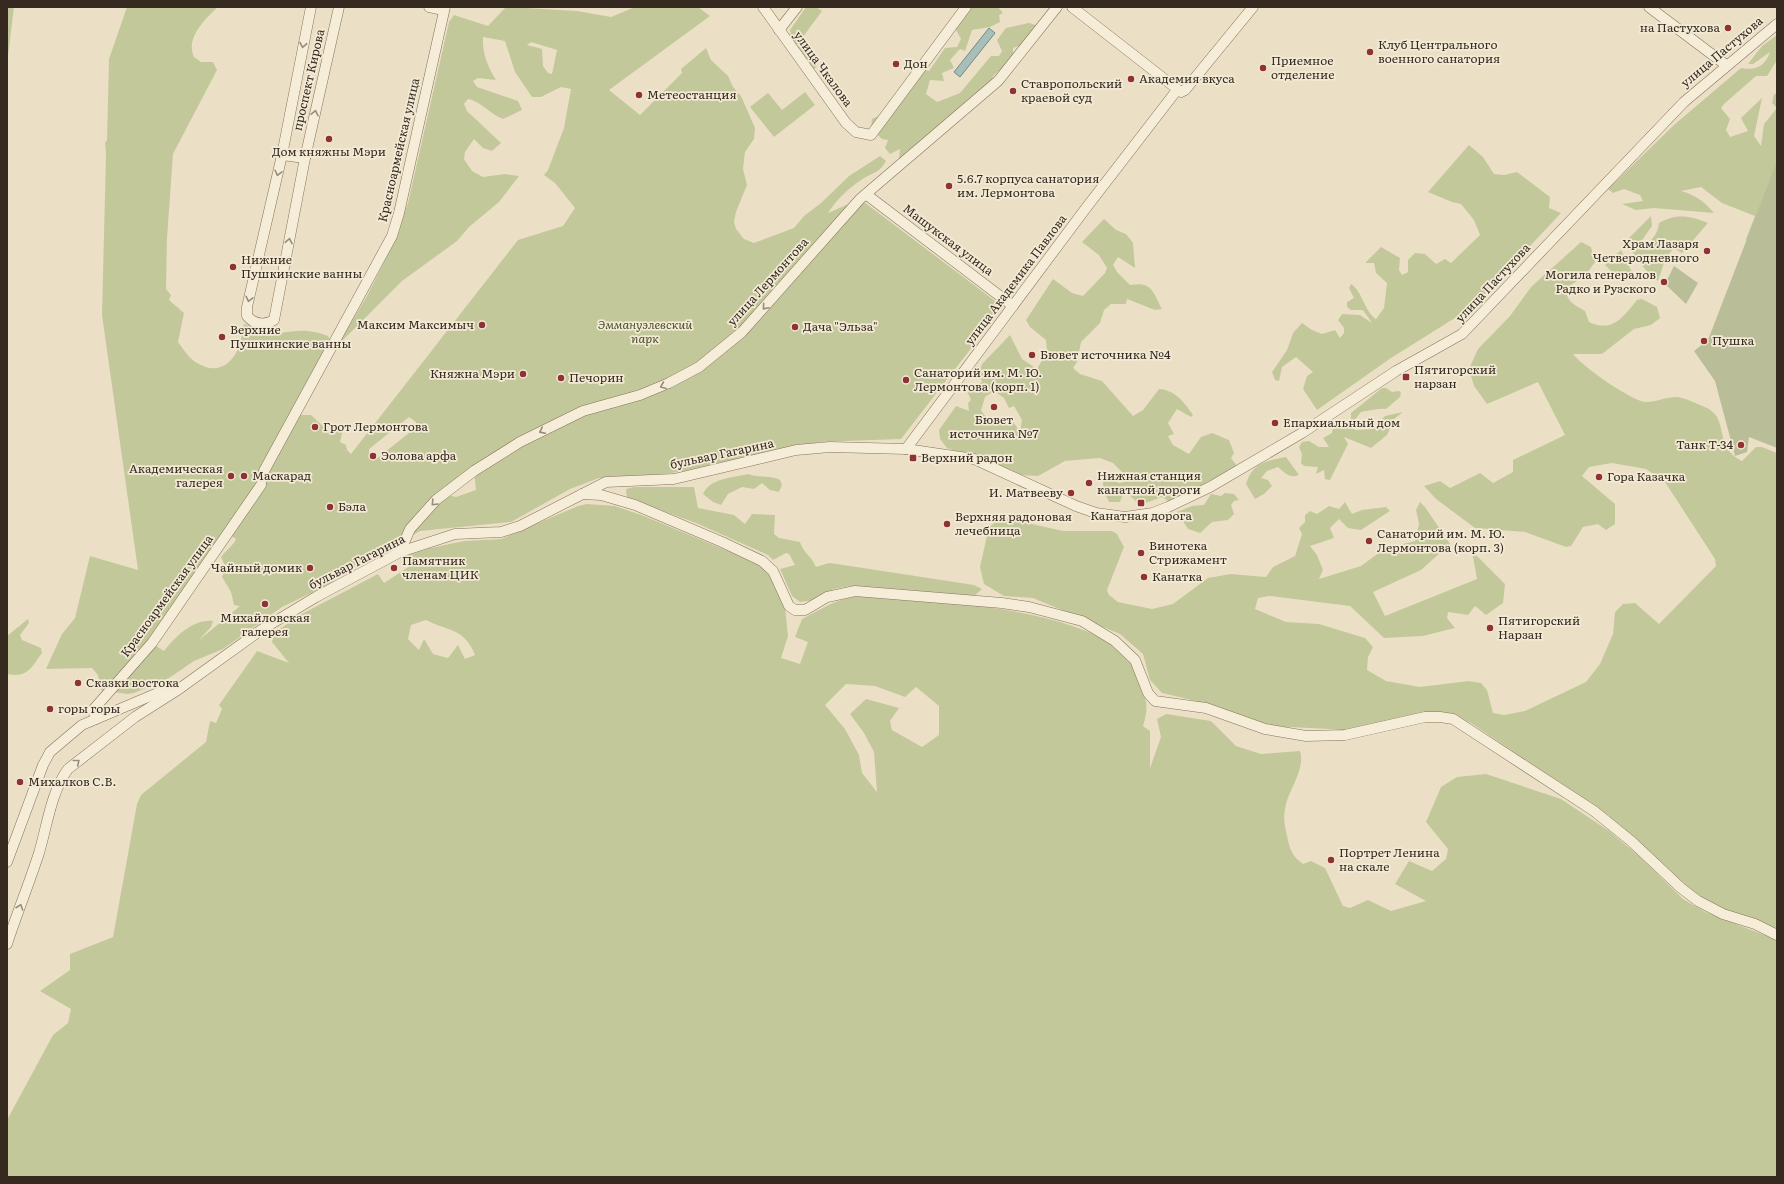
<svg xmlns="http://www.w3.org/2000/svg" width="1784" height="1184" font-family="Literata,serif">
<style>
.green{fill:#c3c89b;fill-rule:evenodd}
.cemetery{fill:#b9be99}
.water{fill:#a7bfb8;stroke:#6e8c85}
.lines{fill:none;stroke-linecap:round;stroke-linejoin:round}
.minor-casing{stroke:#85725d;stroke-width:11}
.minor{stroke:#f6edd9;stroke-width:10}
.oneway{stroke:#968c7c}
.poi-dot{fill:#8f3233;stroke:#f3ead5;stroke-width:1.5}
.labels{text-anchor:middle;stroke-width:3.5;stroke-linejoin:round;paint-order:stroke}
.poi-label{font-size:12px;fill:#362a20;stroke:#f3ead5;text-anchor:start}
.street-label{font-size:12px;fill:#362a20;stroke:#f3ead5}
.park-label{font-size:12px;font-style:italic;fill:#475128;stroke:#f3ead5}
</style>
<rect width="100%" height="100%" fill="#ebe0c6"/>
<g class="green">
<polygon points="7,7 14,7 7,64"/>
<path d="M127 7H218C206 18 185 38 194 57L201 62H213L217 70 173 154 167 238 166 289 171 295 169 300 184 313 178 342C184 350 190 360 199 364 215 373 229 367 237 351 241 344 242 333 244 324 252 326 274 335 281 333 298 330 310 329 328 336L330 341 293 415H311L329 432 343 429 340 442 346 445 347 450 351 454 518 240 563 226 575 208 555 183 544 175 548 170 564 128 571 89 561 87 541 97H532L515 72 505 41 483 37C482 53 488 67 496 80L478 78 473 81 477 87 518 101 522 110 503 119C491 115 481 101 468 99L464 104 467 111 501 143 492 151 483 148 474 139 465 152 464 159 472 171 483 177 505 174 519 176 499 202 469 227 457 241 402 281 337 346 367 296 393 245 408 203 449 22 454 15 488 26 506 7 577 11 611 17 635 7H698L710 16 609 90 640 115 682 73 681 69 706 48 711 60 728 76 733 87 741 96 755 128 754 139 745 152 743 169 747 185 736 212 734 222 736 229 744 239 754 243 794 228 804 216 821 203 849 176 880 156 886 161C880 173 871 173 861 180 849 188 836 200 828 213L860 199 1003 307 901 439 818 442 812 445 780 449 722 465 651 476 599 478 570 489 511 522 420 531 339 576 330 584 282 607 223 649 194 661 169 678 134 693 127 694 101 690 98 675 92 668 46 669 62 634 75 618 90 556 138 570 102 315 106 154 105 143 107 140 109 59ZM531 42 557 50 552 74 548 73 543 66 542 49 527 45ZM409 417 416 422 414 429 375 460 369 458V449ZM474 471 476 490 456 497 447 495ZM231 536 236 539C234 545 225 551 221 557L226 568 222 577 231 592 234 605 240 606 198 641 211 627 213 621C193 619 176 636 164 651L150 642Z"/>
<polygon points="806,7 816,7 822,11 797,45 817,60 814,62 817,66 814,69 792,38 790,30"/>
<polygon points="970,7 991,8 998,7 1003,13 999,15 1000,22 990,27 972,30 965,51 960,49 950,60 954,68 942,73 944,81 930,80 926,94 937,102 960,93 991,56 999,56 1002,51 997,40 1006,28 1029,23 1039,26 1025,44 1013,48 1013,58 993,76 992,84 904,159 899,158 900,149 890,154 885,148 888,140 882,139 871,128 872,119 889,111 889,100 895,101 920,69 929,71 945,48 957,47 961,39 955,28"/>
<path d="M1777 35V60L1767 76H1756L1724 104 1721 108 1730 119 1726 130 1730 137 1748 131 1741 118 1762 98 1754 136 1761 146 1764 124 1777 108 1772 103 1774 94H1777V295L1746 239 1755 216 1722 203 1701 187 1681 191C1695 195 1704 201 1714 213L1654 208 1636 210 1622 204 1643 201 1640 195 1624 189 1613 193 1608 189 1674 125 1741 68C1756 71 1765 66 1770 52L1753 64H1748L1762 46Z"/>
<polygon points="805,92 815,105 774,137 750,107 768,93 782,110"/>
<path d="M1469 145 1483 157 1494 174 1504 175 1517 172 1550 197 1549 208 1561 213 1474 306 1391 358 1317 410 1303 389 1307 376 1313 372 1296 357 1282 367 1279 381 1275 380 1272 372 1287 350 1293 333 1302 323 1312 330 1322 334 1335 330 1340 338 1344 333V328L1338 320 1342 314 1360 315 1372 323 1363 310H1351L1347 307V302L1354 298 1349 288 1351 284C1363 292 1364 311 1376 319L1384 308 1387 283 1376 273 1374 263H1365L1381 247 1400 258 1399 270 1402 275 1408 272V260L1415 253 1425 254 1436 264 1445 259 1451 263 1480 235 1474 220 1461 204 1452 202 1428 192Z"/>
<path d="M1651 216 1652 226 1640 243 1646 249C1650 238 1657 238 1659 223 1677 213 1690 216 1708 223L1682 253 1674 248 1666 257 1658 281C1643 269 1634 257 1627 240Z"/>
<path d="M1104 219 1116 230 1126 234 1133 243 1135 268 1118 257 1113 265 1117 272 1130 285C1152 281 1153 292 1162 309L1155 310 1127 299 1126 304H1111L1104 310 1100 323 1081 342 1077 362 1073 368 1080 374 1102 381 1133 416 1143 410 1159 389C1175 390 1184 402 1193 415L1191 417 1177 409 1168 423 1174 434 1168 436 1173 445 1189 454 1201 437 1212 433 1229 440 1234 453 1231 458 1237 466 1170 502 1162 497 1140 505 1128 494 1126 485 1120 502H1109L1104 492 1102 475 1119 483 1124 482 1126 476 1113 463 1100 458 1065 461 1038 476 1019 475 947 448 940 439 939 430 956 406 969 411 968 403 971 400 967 391 982 382 979 373 982 364 1010 335 1022 359 1037 369 1047 352 1046 340 1030 327 1026 320 1053 279 1072 293 1083 296 1105 273 1107 268 1099 255 1082 242ZM994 391 1004 398 1009 408 1014 406 1022 420 1020 431 1012 421C998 423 988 423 981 410L985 397Z"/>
<path d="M1581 242 1591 247 1595 262 1585 276 1566 288C1566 302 1575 305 1585 311L1589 322C1613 333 1623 317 1637 300L1642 299 1657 307 1660 318 1651 325 1634 329 1602 354H1573C1582 366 1631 401 1646 402 1656 402 1666 397 1676 397 1684 397 1697 404 1705 407 1731 418 1712 447 1742 461L1756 447H1762L1777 453V930L1725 910 1695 893 1608 815 1471 723 1448 713 1425 712 1348 730 1270 726 1196 701 1162 693 1150 680 1143 654 1120 634 1033 598 1004 596 984 584 980 567 989 527 998 520 1009 519 1063 531H1112L1117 534 1124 547 1107 590 1109 595 1118 602 1152 609 1173 604 1208 578 1231 574 1266 577 1273 567 1295 556 1302 534 1299 528 1305 522V515L1310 511 1317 514 1329 506 1339 509 1345 502 1352 514 1362 510 1386 507 1390 511 1361 530 1348 528 1339 519 1330 528 1334 538 1310 546 1317 555 1323 570 1319 579 1361 566 1384 549 1415 541 1419 524 1416 510 1420 502 1425 507 1450 544 1421 570 1373 592 1385 616 1477 579 1472 551 1505 584 1503 603 1486 615 1475 606 1468 615 1448 612 1447 618 1455 628 1423 636 1384 638 1350 606 1269 596 1258 598 1255 609 1286 622 1319 624 1365 638 1373 647 1368 657 1367 670 1386 681 1420 687 1469 681 1481 683 1487 690 1493 713 1504 715 1525 711 1586 682 1600 664 1613 634 1615 612 1623 604 1635 603 1659 624 1716 566 1715 559 1665 482 1646 469 1612 463 1589 467 1582 476 1615 504V524L1606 530 1598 524 1583 527 1571 546 1566 547 1525 532 1475 528 1436 499 1424 486 1440 481 1450 488 1480 473 1493 483 1513 472V460L1565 435 1538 382 1487 404 1474 386 1469 369 1478 349 1510 316 1531 287Z"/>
<polygon points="1621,250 1633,274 1622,282 1605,265"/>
<path d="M1382 388H1386L1392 392 1399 391 1401 393 1400 397 1386 409C1376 408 1370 411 1361 412L1353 422 1351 421V413Z"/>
<polygon points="1403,412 1394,419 1387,435 1371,448 1344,437 1348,444 1330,480 1325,479 1324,470 1316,474 1318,467 1304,466 1301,463 1302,454 1299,447 1302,442 1309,441 1319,447 1329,447 1323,438 1332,433 1334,424 1343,424 1356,430 1372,429 1385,416"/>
<path d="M1286 457 1299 475C1290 479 1285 473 1278 467L1267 471 1261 478 1268 480 1272 486 1264 494 1255 499 1246 484C1253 462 1266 461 1286 457Z"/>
<path d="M748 474C758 478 771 475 780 480L782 485 779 492 770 490 762 483 754 489 742 487 728 494 721 505 713 502 703 494C710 478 732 478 748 474Z"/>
<path d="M634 487H694L698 508 734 515 745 524 752 514 775 515 774 534 779 538 800 542C803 553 811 555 816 567L829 563 837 564 974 585 982 589 973 597 850 586 834 589 814 600 800 602 792 596 780 569 795 565 789 554 786 553 773 560 768 555 696 523 627 498 626 489Z"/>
<polygon points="1225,493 1234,494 1239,500 1234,501 1231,505 1234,514 1228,520 1212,522 1200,533 1188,529 1177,512 1192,506 1204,505 1211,494 1221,496"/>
<path d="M587 504 615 506 644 516 759 564 770 574 785 607 788 636 781 658 800 664 808 642 795 637 802 619C829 605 839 597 870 595 937 602 1081 607 1128 658 1134 663 1136 675 1139 682 1147 701 1149 706 1143 726L1150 731V768L1161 737 1157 719 1166 714 1211 721 1236 746 1261 754 1300 751C1306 770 1287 792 1285 809 1283 818 1285 827 1287 836 1290 850 1292 856 1303 864L1311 861 1325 868 1343 906 1350 908 1368 900 1391 911 1426 901 1395 884 1409 861 1432 871 1446 859 1448 849 1426 822 1441 787 1457 777 1486 774 1561 799 1609 831 1640 857 1683 899 1705 912 1777 940V1177H7V1120L53 1035 68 1023 71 1009 40 991 70 970V954L113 937 137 804 141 795 206 742 210 721 216 723 222 709 219 705 257 651 289 663 272 642 274 633 300 615 378 574 384 583 410 566 405 556 431 548 464 541 501 539 578 506ZM426 620C448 632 464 627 475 655L465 659 458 645 448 658 433 654 424 639 419 650 408 639 411 625ZM846 684 875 686 905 697 916 687 939 706V735L922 747 892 730 890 721 899 708 866 699 850 714 864 733 874 752 877 792 862 773 859 755 845 729 825 705Z"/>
<path d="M28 619 29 623 20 635 22 640 41 648 42 653C31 668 28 678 7 674V636Z"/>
</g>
<g class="cemetery">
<polygon points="1777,161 1777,448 1749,437 1747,452 1735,456 1715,381 1694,351 1708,340"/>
<polygon points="1674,266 1698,283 1686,304 1665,284"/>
</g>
<polygon class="water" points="989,28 995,33 960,77 954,72"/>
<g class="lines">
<defs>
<g id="minor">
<path d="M311 7 282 155 247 307V316C255 325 264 326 274 320L305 158 339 7"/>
<polyline points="429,7 443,10"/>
<polyline points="763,7 846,123 856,132 871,135 966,7"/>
<polyline points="1072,7 1181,92 1185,90 1253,7"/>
<polyline points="1649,7 1726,65"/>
<polyline points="779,30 797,7"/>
<polyline points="282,155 305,158"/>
<polyline points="867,195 1013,306"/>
<polyline points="906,449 1086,208 1177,90"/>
<polyline points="262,480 264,471 392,236 399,213 445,7"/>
<polyline points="582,494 601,495 635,505 722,542 762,561 773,571 789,606 795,610 805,610 827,597 855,591 1002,603 1029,607 1082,621 1115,641 1135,660 1148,693 1155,701 1206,708 1265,729 1306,736 1345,735 1425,717 1440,717 1453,719 1594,811 1631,841 1681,888 1698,901 1723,914 1755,924 1777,935"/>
<polyline points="400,552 410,529 436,500 474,471 520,442 583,411 640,395 669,383 699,367 742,332 860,199 998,81 1057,7"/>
<polyline points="96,719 93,710 152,643 261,485"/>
<polyline points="7,862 43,765 50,752 82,725 174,686"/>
<path d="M7 944C17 913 29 884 39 853 47 826 51 792 68 769L135 717 179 689 261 630 316 597 400 552 455 534 501 532 520 526 606 482 674 479 796 450 830 447 906 449 974 459 1076 506 1096 513 1125 517 1153 513 1168 507 1210 487 1302 433 1396 371 1462 334 1684 102 1777 24"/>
</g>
</defs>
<use href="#minor" class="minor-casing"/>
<use href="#minor" class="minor"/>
</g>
<defs><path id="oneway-chevron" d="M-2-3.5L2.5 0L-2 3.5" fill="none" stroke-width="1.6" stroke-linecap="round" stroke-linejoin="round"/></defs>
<g class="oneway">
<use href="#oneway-chevron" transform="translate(303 45) rotate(101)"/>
<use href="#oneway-chevron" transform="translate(315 113) rotate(-77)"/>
<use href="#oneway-chevron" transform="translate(278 173) rotate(103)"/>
<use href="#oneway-chevron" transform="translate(289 241) rotate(-79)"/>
<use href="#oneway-chevron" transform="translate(249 299) rotate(103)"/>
<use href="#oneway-chevron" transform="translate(765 307) rotate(131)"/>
<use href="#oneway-chevron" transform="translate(663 386) rotate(157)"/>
<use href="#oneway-chevron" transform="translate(542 431) rotate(154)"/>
<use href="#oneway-chevron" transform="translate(434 503) rotate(134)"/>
<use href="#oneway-chevron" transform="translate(77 762) rotate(-39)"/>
<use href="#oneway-chevron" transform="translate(20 907) rotate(-71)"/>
</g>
<g class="poi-dot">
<circle cx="1728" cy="28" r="4"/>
<circle cx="1370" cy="52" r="4"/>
<circle cx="896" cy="64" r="4"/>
<circle cx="1263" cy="68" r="4"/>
<circle cx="1131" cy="79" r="4"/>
<circle cx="1013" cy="91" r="4"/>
<circle cx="639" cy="95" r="4"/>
<circle cx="329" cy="139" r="4"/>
<circle cx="949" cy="186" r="4"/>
<circle cx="1707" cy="251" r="4"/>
<circle cx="233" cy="267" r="4"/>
<circle cx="1664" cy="282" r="4"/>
<circle cx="482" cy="325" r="4"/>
<circle cx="795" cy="327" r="4"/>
<circle cx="222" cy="337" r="4"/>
<circle cx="1704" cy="341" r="4"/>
<circle cx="1032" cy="355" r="4"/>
<circle cx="523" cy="374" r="4"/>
<rect x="1402" y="373" width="8" height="8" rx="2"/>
<circle cx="561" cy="378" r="4"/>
<circle cx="906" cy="380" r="4"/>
<circle cx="994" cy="407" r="4"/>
<circle cx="1275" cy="423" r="4"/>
<circle cx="315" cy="427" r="4"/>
<circle cx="1741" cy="445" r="4"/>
<circle cx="373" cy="456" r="4"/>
<rect x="909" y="454" width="8" height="8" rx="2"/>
<circle cx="231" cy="476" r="4"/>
<circle cx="244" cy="476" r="4"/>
<circle cx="1599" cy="477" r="4"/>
<circle cx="1089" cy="483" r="4"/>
<circle cx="1071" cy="493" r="4"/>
<rect x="1137" y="499" width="8" height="8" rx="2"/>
<circle cx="330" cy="507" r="4"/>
<circle cx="947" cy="524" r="4"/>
<circle cx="1369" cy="541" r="4"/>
<circle cx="1141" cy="553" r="4"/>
<circle cx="310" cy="568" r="4"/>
<circle cx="394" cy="568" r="4"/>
<circle cx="1144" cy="577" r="4"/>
<circle cx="265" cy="604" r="4"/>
<circle cx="1490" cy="628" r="4"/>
<circle cx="78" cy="683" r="4"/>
<circle cx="50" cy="709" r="4"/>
<circle cx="20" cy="782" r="4"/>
<circle cx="1331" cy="860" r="4"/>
</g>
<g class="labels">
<g class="poi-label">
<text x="1720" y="32" text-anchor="end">на Пастухова</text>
<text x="1378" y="49">Клуб Центрального<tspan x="1378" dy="14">военного санатория</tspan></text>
<text x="1271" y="65">Приемное<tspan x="1271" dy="14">отделение</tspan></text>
<text x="904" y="68">Дон</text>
<text x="1139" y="83">Академия вкуса</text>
<text x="1021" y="88">Ставропольский<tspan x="1021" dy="14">краевой суд</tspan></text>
<text x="647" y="99">Метеостанция</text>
<text x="329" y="156" text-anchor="middle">Дом княжны Мэри</text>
<text x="957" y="183">5.6.7 корпуса санатория<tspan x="957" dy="14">им. Лермонтова</tspan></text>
<text x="1699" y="248" text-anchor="end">Храм Лазаря<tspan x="1699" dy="14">Четверодневного</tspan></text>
<text x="241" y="264">Нижние<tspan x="241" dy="14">Пушкинские ванны</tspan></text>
<text x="1656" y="279" text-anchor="end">Могила генералов<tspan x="1656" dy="14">Радко и Рузского</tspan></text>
<text x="474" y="329" text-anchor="end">Максим Максимыч</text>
<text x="803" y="331">Дача "Эльза"</text>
<text x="230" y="334">Верхние<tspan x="230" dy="14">Пушкинские ванны</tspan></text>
<text x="1712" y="345">Пушка</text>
<text x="1040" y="359">Бювет источника №4</text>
<text x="1414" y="374">Пятигорский<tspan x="1414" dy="14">нарзан</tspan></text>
<text x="914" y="377">Санаторий им. М. Ю.<tspan x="914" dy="14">Лермонтова (корп. 1)</tspan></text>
<text x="515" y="378" text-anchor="end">Княжна Мэри</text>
<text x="569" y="382">Печорин</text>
<text x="994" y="424" text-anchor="middle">Бювет<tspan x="994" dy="14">источника №7</tspan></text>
<text x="1283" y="427">Епархиальный дом</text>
<text x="323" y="431">Грот Лермонтова</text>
<text x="1733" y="449" text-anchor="end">Танк Т-34</text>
<text x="381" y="460">Эолова арфа</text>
<text x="921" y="462">Верхний радон</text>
<text x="223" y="473" text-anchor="end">Академическая<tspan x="223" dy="14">галерея</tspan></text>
<text x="252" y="480">Маскарад</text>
<text x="1097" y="480">Нижная станция<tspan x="1097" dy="14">канатной дороги</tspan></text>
<text x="1607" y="481">Гора Казачка</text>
<text x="1063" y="497" text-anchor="end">И. Матвееву</text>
<text x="338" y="511">Бэла</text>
<text x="1141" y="520" text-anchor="middle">Канатная дорога</text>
<text x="955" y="521">Верхняя радоновая<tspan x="955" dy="14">лечебница</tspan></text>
<text x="1377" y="538">Санаторий им. М. Ю.<tspan x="1377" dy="14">Лермонтова (корп. 3)</tspan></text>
<text x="1149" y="550">Винотека<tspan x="1149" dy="14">Стрижамент</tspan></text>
<text x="402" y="565">Памятник<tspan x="402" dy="14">членам ЦИК</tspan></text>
<text x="302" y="572" text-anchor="end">Чайный домик</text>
<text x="1152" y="581">Канатка</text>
<text x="265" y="622" text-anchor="middle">Михайловская<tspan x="265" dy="14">галерея</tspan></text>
<text x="1498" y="625">Пятигорский<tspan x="1498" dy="14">Нарзан</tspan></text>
<text x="86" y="687">Сказки востока</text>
<text x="58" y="713">горы горы</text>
<text x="28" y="786">Михалков С.В.</text>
<text x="1339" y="857">Портрет Ленина<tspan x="1339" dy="14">на скале</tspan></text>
</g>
<g class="street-label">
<text transform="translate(1722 52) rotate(-40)" y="4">улица Пастухова</text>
<text transform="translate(823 69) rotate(54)" y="4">улица Чкалова</text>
<text transform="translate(309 80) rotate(-77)" y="4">проспект Кирова</text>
<text transform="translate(399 150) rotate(-77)" y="4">Красноармейская улица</text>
<text transform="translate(948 240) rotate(37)" y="4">Машукская улица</text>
<text transform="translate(1016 280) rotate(-53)" y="4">улица Академика Павлова</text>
<text transform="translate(768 282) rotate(-48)" y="4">улица Лермонтова</text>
<text transform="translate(1493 283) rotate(-47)" y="4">улица Пастухова</text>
<text transform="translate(722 454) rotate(-12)" y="4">бульвар Гагарина</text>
<text transform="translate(357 562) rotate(-27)" y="4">бульвар Гагарина</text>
<text transform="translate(167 596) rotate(-54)" y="4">Красноармейская улица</text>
</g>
<g class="park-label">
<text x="645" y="329">Эммануэлевский<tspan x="645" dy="14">парк</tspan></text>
</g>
</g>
<rect width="1784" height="1184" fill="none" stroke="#362a20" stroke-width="16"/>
</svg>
